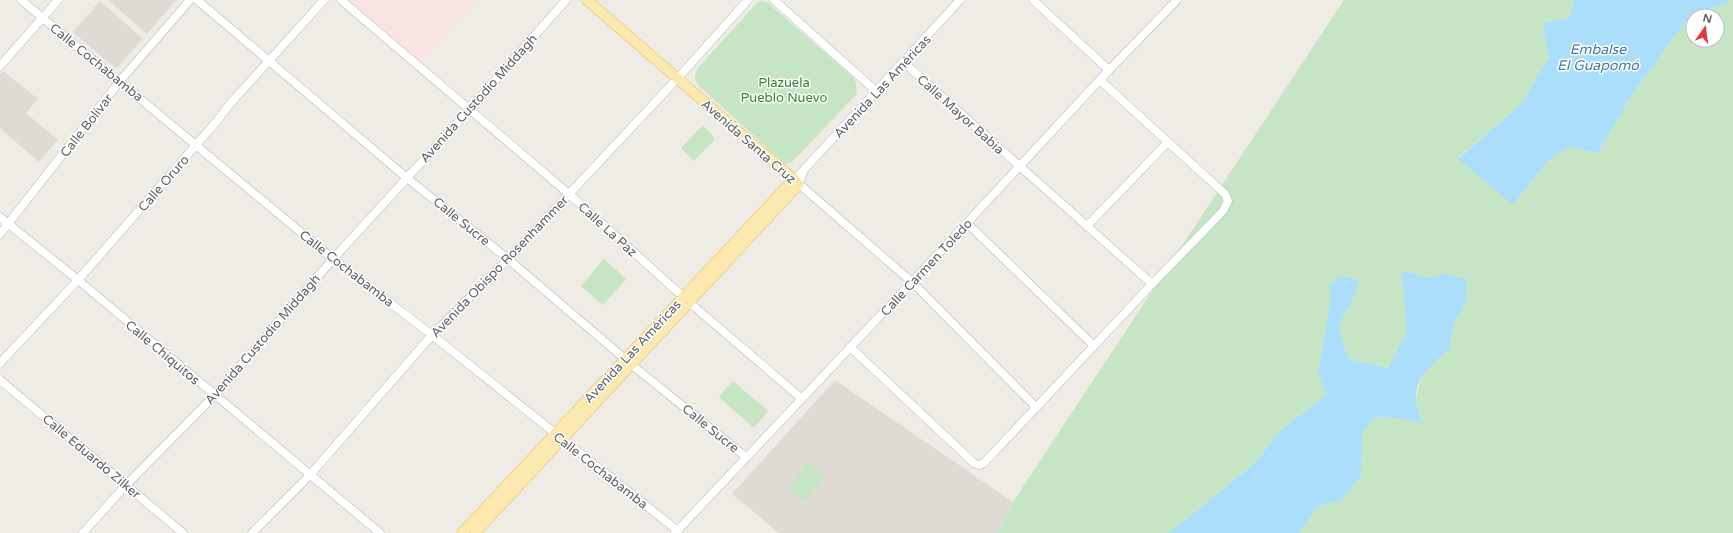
<svg xmlns="http://www.w3.org/2000/svg" width="1733" height="533" font-family="'Varela Round',sans-serif">
<style>
.education{fill:#dfdbd4}
.medical{fill:#fae4e3}
.green{fill:#c6e5c4;fill-rule:evenodd}
.water{fill:#aadefb}
.lines{fill:none;stroke-linecap:round;stroke-linejoin:round}
.minor-casing{stroke:#b3b6ba;stroke-width:9}
.major-casing{stroke:#eaba63;stroke-width:11}
.minor{stroke:#fff;stroke-width:8}
.major{stroke:#fbe9af;stroke-width:10}
.labels{text-anchor:middle;stroke-width:3;stroke-linejoin:round;paint-order:stroke}
.street-label{font-size:13px;fill:#5d6265;stroke:#fff}
.park-label{font-size:13px;fill:#3b8139;stroke:#fff}
.water-label{font-size:14px;font-style:italic;fill:#447aa4;stroke:#fff}
</style>
<rect width="100%" height="100%" fill="#efece6"/>
<g class="education">
<polygon points="108,0 176,0 147,34"/>
<polygon points="100,1 143,39 116,69 73,32"/>
<polygon points="3,71 38,99 26,113 58,140 39,162 0,128 0,74"/>
<polygon points="835,380 1013,502 997,533 779,533 732,494"/>
</g>
<polygon class="medical" points="348,0 476,0 420,63"/>
<g class="green">
<path d="M1344 0H1574L1569 18 1542 23 1549 57 1523 102 1458 158 1513 205 1548 160 1569 147 1598 153 1633 93 1691 14 1727 4 1729 0H1733V533H1299L1317 507 1341 500 1361 476 1362 433 1374 417 1396 418 1416 402C1419 372 1428 367 1450 349L1453 326 1457 318 1444 274 1428 278 1401 270 1407 332 1388 368 1349 359 1338 327 1353 299 1330 287V304L1318 375 1327 394 1280 431 1255 463 1184 521 1167 533H997L1013 502ZM1693 16H1717V40H1693Z"/>
<path d="M761 1 767 2 854 78 856 84 857 94 791 163 785 164 698 85C694 78 694 75 698 68L756 4Z"/>
<polygon points="703,125 715,139 694,161 681,148"/>
<polygon points="604,259 626,279 603,305 581,286"/>
<polygon points="733,381 768,411 754,428 719,397"/>
<polygon points="808,462 825,476 805,502 787,488"/>
</g>
<g class="water">
<polygon points="1574,0 1729,0 1727,4 1691,14 1633,93 1598,153 1569,147 1548,160 1513,205 1458,159 1523,102 1549,57 1542,23 1569,18"/>
<path d="M1401 270 1428 278 1444 274 1467 279 1466 300 1453 326 1450 349C1433 363 1414 377 1416 401 1416 408 1420 416 1422 423L1396 418 1374 417 1362 434 1361 476 1341 500 1317 507 1299 533H1167L1184 521 1255 463 1280 431 1327 394 1318 375 1330 304V287L1339 276 1359 280 1353 299 1338 327 1349 359 1388 368 1407 332Z"/>
</g>
<g class="lines">
<defs>
<g id="minor">
<polyline points="21,0 333,259 432,335 678,531"/>
<polyline points="197,0 407,178 508,259 632,365 746,457"/>
<polyline points="341,0 569,194 690,303 801,398"/>
<polyline points="774,0 876,91"/>
<polyline points="1033,0 1109,70"/>
<polyline points="903,62 1152,284"/>
<polyline points="0,66 58,0"/>
<polyline points="803,172 799,184 912,282 1036,407"/>
<polyline points="800,174 960,0"/>
<polyline points="0,217 78,280 380,533"/>
<polyline points="967,223 1094,346"/>
<polyline points="1087,226 1168,142"/>
<polyline points="0,234 120,81 190,0"/>
<polyline points="850,347 974,463 979,465 984,463 1152,284 1223,211 1228,201 1225,194 1100,80"/>
<polyline points="0,363 78,280 217,121 229,105 324,0"/>
<polyline points="0,380 183,533"/>
<polyline points="83,533 126,485 215,395 333,259 469,110 566,0"/>
<polyline points="252,533 310,475 432,335 508,259 677,79 748,0"/>
<polyline points="675,533 912,282 1109,70 1177,0"/>
</g>
<g id="major">
<polyline points="462,533 794,179"/>
<polyline points="475,533 799,184 587,0"/>
</g>
</defs>
<use href="#minor" class="minor-casing"/>
<use href="#major" class="major-casing"/>
<use href="#minor" class="minor"/>
<use href="#major" class="major"/>
</g>
<g class="labels">
<g class="street-label">
<text transform="translate(97 62) rotate(39)" y="5">Calle Cochabamba</text>
<text transform="translate(882 86) rotate(-47)" y="5">Avenida Las Américas</text>
<text transform="translate(478 98) rotate(-48)" y="5">Avenida Custodio Middagh</text>
<text transform="translate(961 114) rotate(42)" y="5">Calle Mayor Babia</text>
<text transform="translate(86 125) rotate(-52)" y="5">Calle Bolívar</text>
<text transform="translate(749 141) rotate(41)" y="5">Avenida Santa Cruz</text>
<text transform="translate(163 183) rotate(-49)" y="5">Calle Oruro</text>
<text transform="translate(462 221) rotate(39)" y="5">Calle Sucre</text>
<text transform="translate(608 229) rotate(42)" y="5">Calle La Paz</text>
<text transform="translate(499 266) rotate(-46)" y="5">Avenida Obispo Rosenhammer</text>
<text transform="translate(926 267) rotate(-47)" y="5">Calle Carmen Toledo</text>
<text transform="translate(347 268) rotate(38)" y="5">Calle Cochabamba</text>
<text transform="translate(262 339) rotate(-49)" y="5">Avenida Custodio Middagh</text>
<text transform="translate(632 351) rotate(-47)" y="5">Avenida Las Américas</text>
<text transform="translate(163 352) rotate(40)" y="5">Calle Chiquitos</text>
<text transform="translate(711 428) rotate(39)" y="5">Calle Sucre</text>
<text transform="translate(92 456) rotate(40)" y="5">Calle Eduardo Zilker</text>
<text transform="translate(601 470) rotate(38)" y="5">Calle Cochabamba</text>
</g>
<g class="park-label">
<text x="784" y="87">Plazuela<tspan x="784" dy="15">Pueblo Nuevo</tspan></text>
</g>
<g class="water-label">
<text x="1598" y="54">Embalse<tspan x="1598" dy="16">El Guapomó</tspan></text>
</g>
</g>
<g transform="translate(1705 28) rotate(14)"><circle r="19" fill="#ffffff" stroke="#bec0c1"/>
<path d="M0-3L7 15L0 10L-7 15Z" fill="#e13a3a"/>
<text y="-6" font-size="11" font-weight="bold" text-anchor="middle" fill="#5d6265">N</text>
</g>
</svg>
